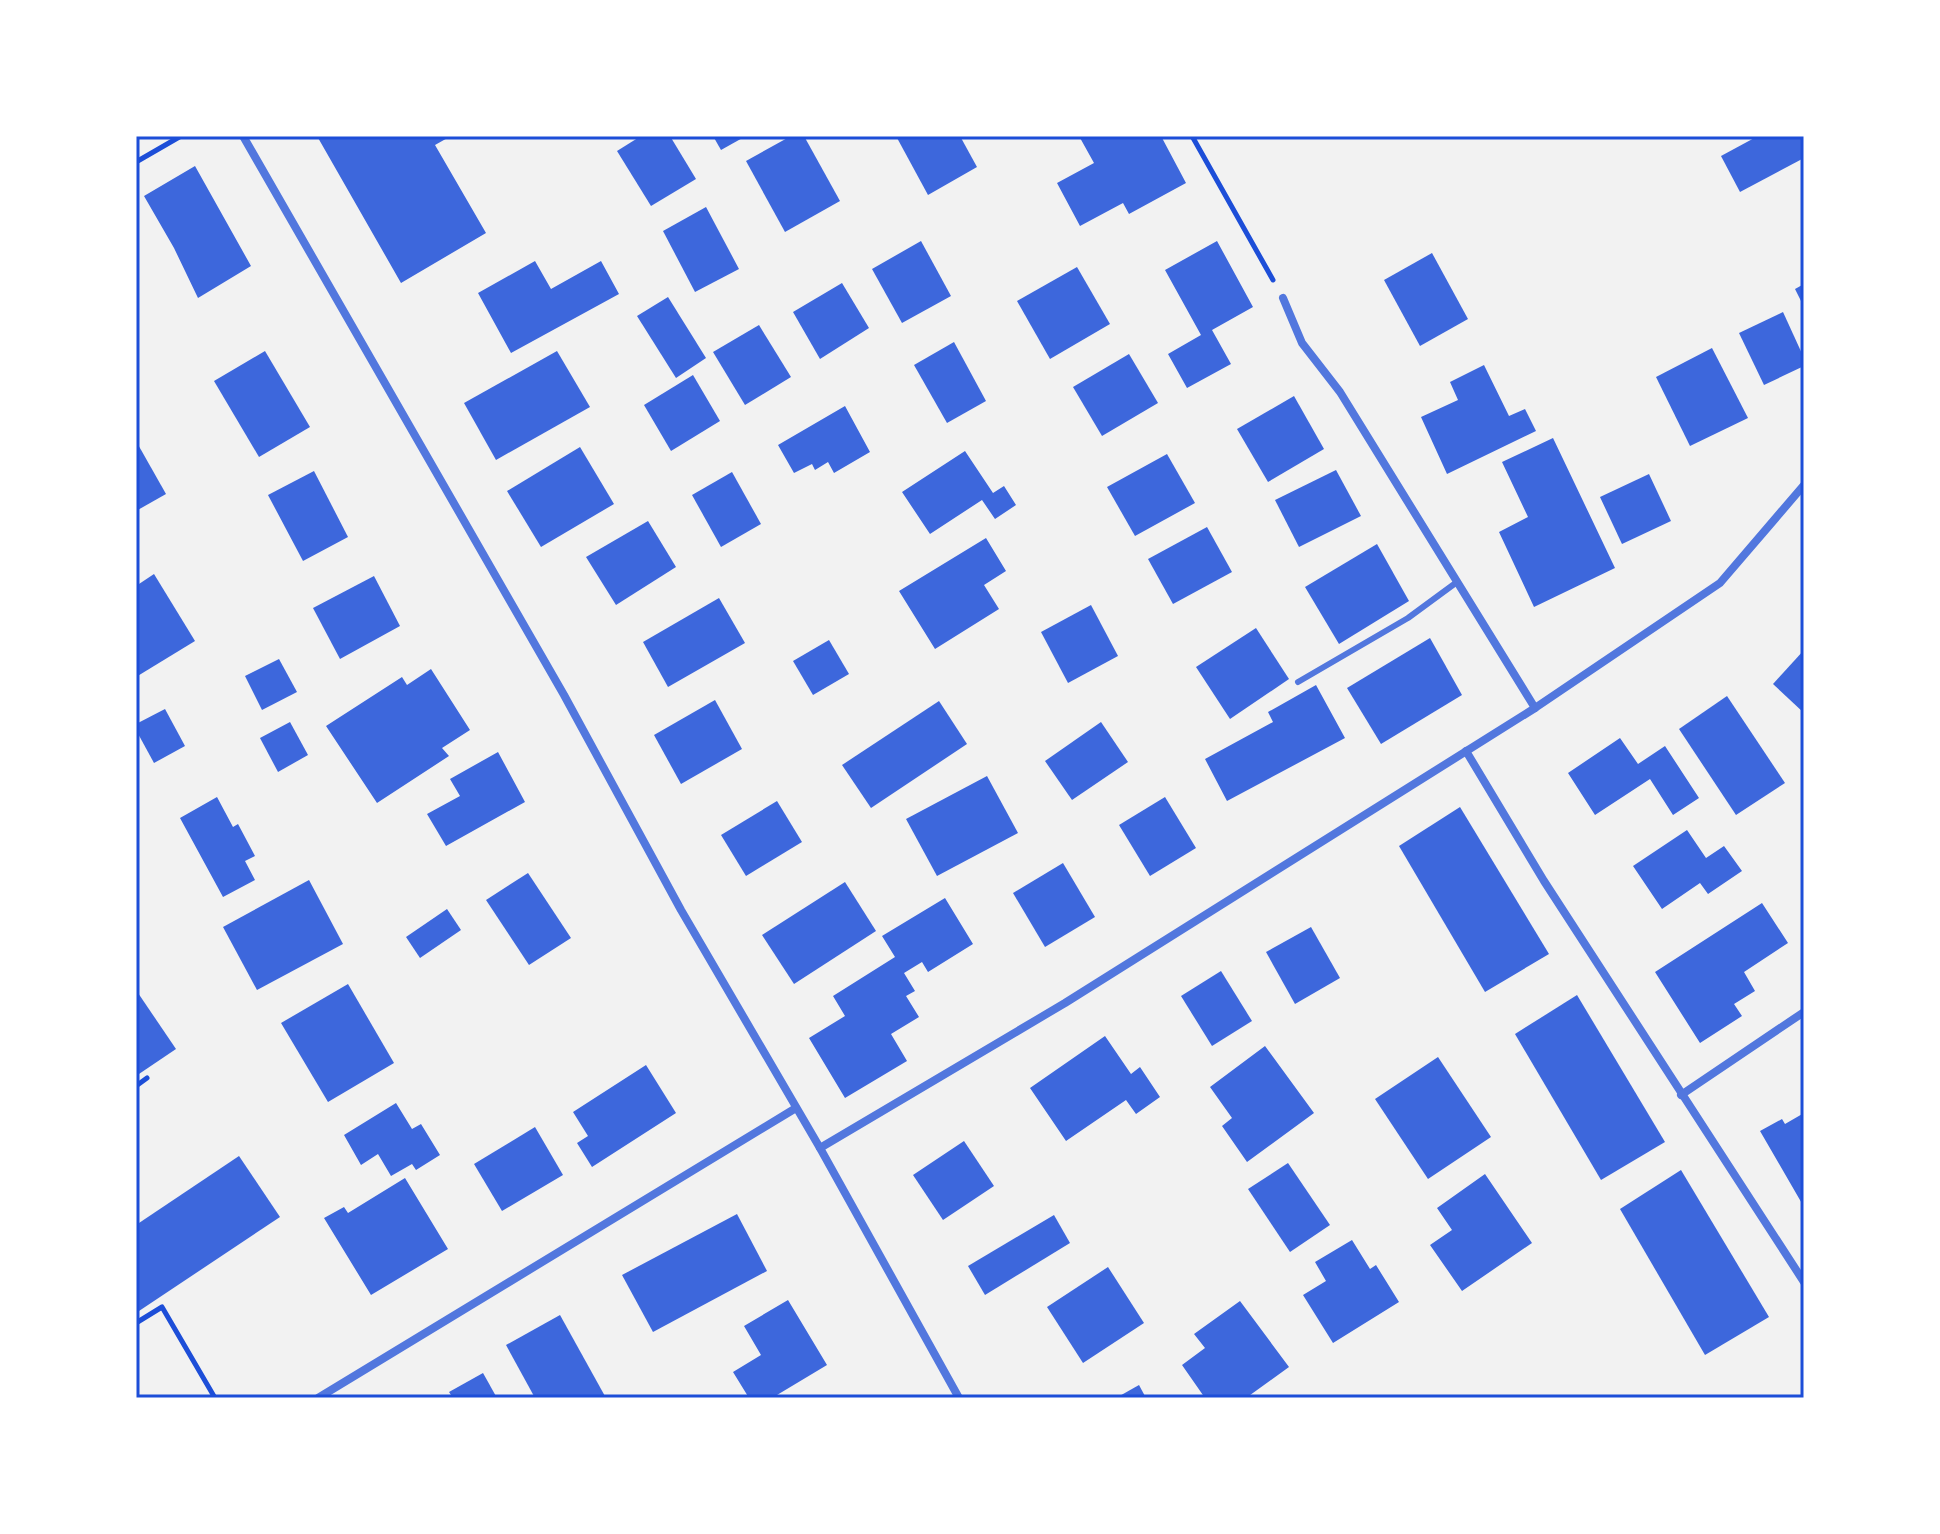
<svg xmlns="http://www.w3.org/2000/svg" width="1940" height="1534" font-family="'Sofia Sans Condensed',sans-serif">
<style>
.building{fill:#3d67dc}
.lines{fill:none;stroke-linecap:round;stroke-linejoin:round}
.path{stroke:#1d4ed8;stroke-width:5}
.service{stroke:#5277de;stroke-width:6}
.minor{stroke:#5277de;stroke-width:8}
.neatline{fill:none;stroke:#1d4ed8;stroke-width:3}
</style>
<rect width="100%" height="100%" fill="#f2f2f2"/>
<g class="building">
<polygon points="317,136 451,136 435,145 486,233 401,283"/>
<polygon points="641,136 670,136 696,179 651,206 617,151"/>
<polygon points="713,136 746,136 721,150"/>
<polygon points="791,136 804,136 840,201 785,232 746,161"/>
<polygon points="896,136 960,136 977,167 928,195"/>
<polygon points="1079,136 1161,136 1186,183 1129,214 1123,203 1080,226 1057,183 1094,163"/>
<polygon points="1758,136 1804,136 1804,158 1740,192 1721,156"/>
<polygon points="195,166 251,266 198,298 174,248 144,196"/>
<polygon points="706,207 739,269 695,292 663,231"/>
<polygon points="921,241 951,296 902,323 872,269"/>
<polygon points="1217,241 1253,307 1212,330 1231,364 1187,388 1168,354 1201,335 1165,270"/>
<polygon points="1432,253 1468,319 1420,346 1384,280"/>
<polygon points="535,261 551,289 601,261 619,294 511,353 478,293"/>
<polygon points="1077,267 1110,324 1050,359 1017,301"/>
<polygon points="842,283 869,328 820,359 793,312"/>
<polygon points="1804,284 1804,307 1795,289"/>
<polygon points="668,297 706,358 676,378 637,316"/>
<polygon points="1783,312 1804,358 1804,366 1764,385 1739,333"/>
<polygon points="759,325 791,377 745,405 713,352"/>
<polygon points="954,342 986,401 947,423 914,365"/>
<polygon points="1712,348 1748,418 1690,446 1656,377"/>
<polygon points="265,351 310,427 259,457 214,381"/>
<polygon points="557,351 590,407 496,460 464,403"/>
<polygon points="1129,354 1158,403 1102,436 1073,387"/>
<polygon points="1484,365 1509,416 1525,409 1536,431 1447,474 1421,417 1458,400 1450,382"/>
<polygon points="693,375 720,421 671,451 644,405"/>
<polygon points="1294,396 1324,449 1268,482 1237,429"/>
<polygon points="845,406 870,452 834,473 828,462 815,470 812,464 794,473 778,445"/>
<polygon points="1553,438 1615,568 1534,607 1499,532 1528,517 1502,462"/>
<polygon points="136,441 166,494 136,511"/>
<polygon points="580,447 614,504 541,547 507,491"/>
<polygon points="965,451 993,493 1004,486 1016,505 995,519 982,500 930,534 902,492"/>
<polygon points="1167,454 1195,503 1135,536 1107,487"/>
<polygon points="1336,470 1361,516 1299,547 1275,500"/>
<polygon points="314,471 348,537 303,561 268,495"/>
<polygon points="732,472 761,524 721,547 692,495"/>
<polygon points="1649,474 1671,521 1622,544 1600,497"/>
<polygon points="648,521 676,567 616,605 586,557"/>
<polygon points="1207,527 1232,572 1173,604 1148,559"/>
<polygon points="986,538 1006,571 984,585 999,609 935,649 899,591"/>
<polygon points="1377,544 1409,601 1339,644 1305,587"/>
<polygon points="154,574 195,641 136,677 136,586"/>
<polygon points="374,576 400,626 340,659 313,608"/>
<polygon points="719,598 745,643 668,687 643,642"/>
<polygon points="1091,605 1118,656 1068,683 1041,632"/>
<polygon points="1256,628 1289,679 1230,719 1196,667"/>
<polygon points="1430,638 1462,695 1381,744 1347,688"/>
<polygon points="829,640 849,674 813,695 793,661"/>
<polygon points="1804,650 1804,713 1773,684"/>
<polygon points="279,659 297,692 262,710 245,676"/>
<polygon points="431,669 470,730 442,748 449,756 377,803 326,726 402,677 407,685"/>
<polygon points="1316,685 1345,738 1227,801 1205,759 1273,722 1268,712"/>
<polygon points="1727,696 1785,783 1736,815 1679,729"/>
<polygon points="715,700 742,749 681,784 654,735"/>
<polygon points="939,701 967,744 871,808 842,765"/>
<polygon points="165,709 185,746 154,763 136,730 136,724"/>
<polygon points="290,722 308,755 278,772 260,738"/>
<polygon points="1101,722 1128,762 1072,800 1045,761"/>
<polygon points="1620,738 1638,764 1665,746 1699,798 1673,815 1650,779 1595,815 1568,773"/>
<polygon points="498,752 525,802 446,846 427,814 460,796 450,779"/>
<polygon points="987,776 1018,833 937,876 906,819"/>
<polygon points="217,797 233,827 238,824 255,856 245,861 255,880 223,897 180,818"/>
<polygon points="1165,797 1196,848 1150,876 1119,825"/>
<polygon points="777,801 802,842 746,876 721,835"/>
<polygon points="1460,807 1549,954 1485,992 1399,846"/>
<polygon points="1687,830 1706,858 1724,846 1742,871 1708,894 1700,883 1662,909 1633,866"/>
<polygon points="1063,863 1095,917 1045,947 1013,893"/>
<polygon points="528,873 571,938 529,965 486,900"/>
<polygon points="309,880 343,944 257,990 223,927"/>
<polygon points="845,882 876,931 794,984 762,935"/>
<polygon points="945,898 973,944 928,972 922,962 904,973 915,991 906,996 919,1017 891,1034 907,1061 845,1098 809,1038 845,1016 833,996 895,957 882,936"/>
<polygon points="1762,903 1788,943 1744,972 1755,991 1734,1004 1742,1016 1700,1043 1655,972"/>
<polygon points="447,909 461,930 420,958 406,937"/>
<polygon points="1311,927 1340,978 1295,1004 1266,952"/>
<polygon points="1221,971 1252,1021 1212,1046 1181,996"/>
<polygon points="348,984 394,1063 328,1102 281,1023"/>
<polygon points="136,990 176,1049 136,1076"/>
<polygon points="1577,995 1665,1142 1601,1180 1515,1034"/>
<polygon points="1105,1036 1131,1074 1140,1067 1160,1097 1136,1114 1126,1100 1066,1141 1030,1088"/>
<polygon points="1265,1046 1314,1113 1247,1162 1222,1126 1232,1118 1210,1087"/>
<polygon points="1438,1057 1491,1137 1428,1179 1375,1099"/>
<polygon points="646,1065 676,1113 592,1167 577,1143 588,1136 573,1112"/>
<polygon points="396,1103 412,1129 421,1124 440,1155 416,1170 412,1164 391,1176 378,1154 361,1165 344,1135"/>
<polygon points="1804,1113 1804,1207 1760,1131 1782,1119 1785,1124"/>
<polygon points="535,1127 563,1175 502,1211 474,1164"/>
<polygon points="964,1141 994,1186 943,1220 913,1175"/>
<polygon points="239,1156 280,1217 136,1313 136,1225"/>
<polygon points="1288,1163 1330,1225 1290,1252 1248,1189"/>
<polygon points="1681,1170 1769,1317 1705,1355 1620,1209"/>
<polygon points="1485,1174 1532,1243 1462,1291 1430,1245 1452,1230 1437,1208"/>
<polygon points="405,1178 448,1249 371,1295 324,1218 344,1207 348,1213"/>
<polygon points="737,1214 767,1271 653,1332 622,1275"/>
<polygon points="1054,1215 1070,1243 985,1295 968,1266"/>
<polygon points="1352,1240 1370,1269 1376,1265 1399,1302 1333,1343 1303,1295 1326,1281 1315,1262"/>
<polygon points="1108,1267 1144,1323 1083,1363 1047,1307"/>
<polygon points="788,1300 827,1365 772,1398 749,1398 733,1372 761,1355 744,1326"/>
<polygon points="1240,1301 1289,1367 1246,1398 1205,1398 1182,1365 1205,1348 1194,1334"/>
<polygon points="560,1315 606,1398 535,1398 506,1345"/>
<polygon points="483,1373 497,1398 453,1398 449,1392"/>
<polygon points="1139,1385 1146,1398 1116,1398"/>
</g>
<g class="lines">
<g class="path">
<polyline points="1192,136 1273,280"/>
<polyline points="136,162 181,136"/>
<polyline points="136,1086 147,1078"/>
<polyline points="136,1323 162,1307 215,1398"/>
</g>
<polyline class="service" points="1298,682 1408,618 1457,582"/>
<g class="minor">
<polyline points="243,136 564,695 681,910 820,1148 959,1398"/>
<polyline points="1283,298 1302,343 1340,392 1535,708"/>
<polyline points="1466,751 1544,881 1804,1282"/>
<polyline points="1681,1095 1804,1012"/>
<polyline points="820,1148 1065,1003 1535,708 1720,583 1804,485"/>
<polyline points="318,1398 796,1108"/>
</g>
</g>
<rect width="1940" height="1534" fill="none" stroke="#ffffff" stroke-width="276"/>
<rect x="138" y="138" width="1664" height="1258" class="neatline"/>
</svg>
